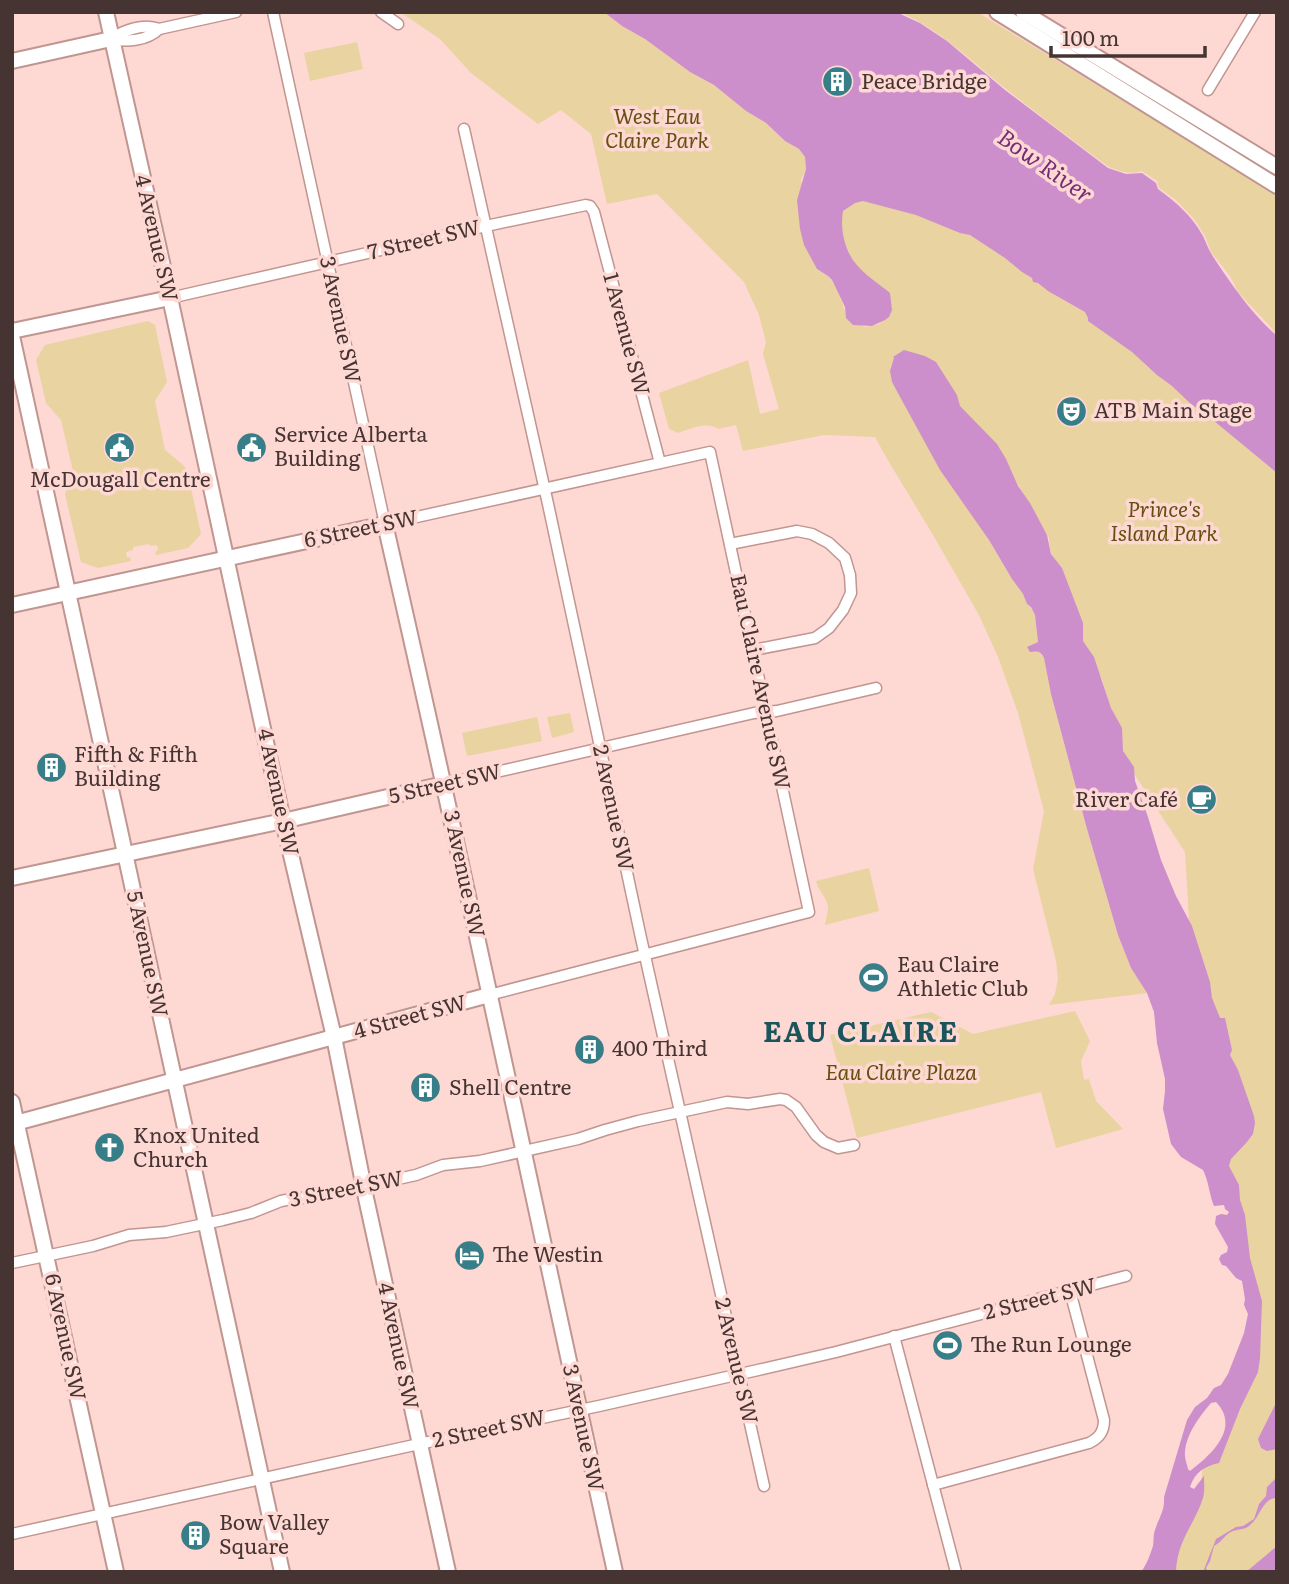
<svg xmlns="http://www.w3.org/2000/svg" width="1289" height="1584" font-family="Literata,serif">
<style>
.green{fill:#e9d3a1}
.water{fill:#cc8fcc;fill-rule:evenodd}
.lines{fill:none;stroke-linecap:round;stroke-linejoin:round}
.street-casing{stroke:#c19590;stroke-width:13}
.secondary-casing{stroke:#c19590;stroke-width:18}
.street{stroke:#fff;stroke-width:10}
.secondary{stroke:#fff;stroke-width:14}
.labels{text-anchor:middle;stroke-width:7;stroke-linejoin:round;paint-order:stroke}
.poi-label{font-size:21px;fill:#463432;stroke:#fed8d3;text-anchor:start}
.park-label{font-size:21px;font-style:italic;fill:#664f0f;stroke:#fed8d3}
.street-label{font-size:21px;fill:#463432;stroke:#fed8d3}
.water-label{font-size:23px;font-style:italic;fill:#762e78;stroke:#fed8d3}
.district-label{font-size:28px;font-weight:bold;letter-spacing:2px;fill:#1a555c;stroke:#fed8d3}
</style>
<rect width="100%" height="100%" fill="#fed8d3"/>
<g class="green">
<path d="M400 12H604L622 26 645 39 690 72 714 85 746 111 766 123 785 141 799 149 805 157 806 169 801 180 817 269C822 272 828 275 831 280 837 288 845 308 847 318L865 327 880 324 842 241 839 214 850 201 866 198 973 233 1087 310 1277 469V1551L1252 1572H1174V1558L1199 1502 1203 1464 1222 1445 1259 1327 1226 1178 1190 937 1185 852 1120 752 1119 729 1108 700 1102 679 1083 641V628L1061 566C1051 559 1050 550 1049 538L1000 454 911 352H905L989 540 1012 579 1023 594 1027 604 1031 607 1035 615 1038 642 1028 647 1042 654 1044 658 1051 694 1087 829 1118 935 1131 968 1147 993 1049 1005 1055 994 1058 979 1056 961 1033 869 1044 811 1018 713 998 657 979 615 933 535 886 457 875 437 824 435 743 451 736 425 718 429C706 421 691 429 678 433L669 429 659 393 748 360 760 414 779 409 763 354 766 342 759 315 744 282 657 194 607 204 591 134 561 110 538 124 471 73 440 39Z"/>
<path d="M900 12H977L1277 195V334L1238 292 1230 276 1211 252 1205 236 1194 219 1176 200 1159 188 1157 181 1142 171C1130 175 1120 171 1109 167 1074 141 1039 115 1005 88 970 60 942 31 900 12Z"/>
<polygon points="357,42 363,69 310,81 304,53"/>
<polygon points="148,321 155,325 167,382 155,401 165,450 183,465 187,470 201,534 188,548 156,555 155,552 158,550 157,545 150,546 149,544 133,547 133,550 126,552 127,558 130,557 131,561 98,568 81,562 65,494 73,471 61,420 46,403 36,360 45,345"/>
<polygon points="570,713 574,732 552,738 547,717"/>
<polygon points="537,717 542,741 467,756 462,733"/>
<path d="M869 868 879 911 825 925C826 919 828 913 828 907 827 897 818 891 816 881Z"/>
<polygon points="1075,1011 1090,1041 1081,1061 1084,1080 1089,1079 1096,1101 1123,1129 1056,1148 1041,1092 857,1138 830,1035 931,1012 973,1034"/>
</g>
<g class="water">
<path d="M604 12H896L920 23 947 41 1005 90 1108 168 1126 174 1142 173 1156 183 1158 189C1176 202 1192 216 1203 236 1206 242 1208 249 1212 255 1231 284 1251 313 1277 336V473L1202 411 1192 405 1172 386 1157 375 1132 352 1088 321V318L1085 312 1048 291 1038 283 1033 282 1032 278 1022 272 1005 258 970 235 960 233 916 215 863 201 855 203 843 211C840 228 844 250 856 264 865 275 879 284 890 293L892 310 889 317 885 320 872 326 853 325 846 318 845 307 832 280 828 276 817 269 804 245 800 229 797 200 806 169 805 157 799 149 785 141 766 123 746 111 714 85 690 72 645 39 622 26Z"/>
<path d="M904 350 925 356 936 362 957 395 960 406 997 444 1006 459 1018 486 1030 503 1047 535 1051 554 1062 568 1083 623V641L1094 657 1111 708 1122 728 1123 751 1134 767 1135 781 1148 817 1161 860 1176 896 1192 926 1210 982 1212 998 1220 1018H1225L1232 1050 1230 1055 1238 1070 1254 1116 1255 1123 1253 1134 1247 1142 1231 1159 1229 1166 1239 1185 1240 1200 1245 1215 1250 1258 1262 1301 1260 1358 1258 1372 1240 1409 1219 1463C1205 1466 1195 1472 1190 1487L1194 1489 1204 1476C1204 1483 1205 1491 1203 1498 1194 1526 1177 1540 1176 1572H1141C1147 1564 1150 1555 1153 1546 1154 1541 1153 1535 1155 1530 1159 1517 1165 1511 1164 1497L1187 1420 1195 1407 1207 1398 1214 1388 1221 1385 1228 1374 1244 1333 1248 1314 1244 1305 1245 1299 1242 1281 1236 1278 1226 1266 1222 1265 1219 1259 1221 1255 1227 1252 1228 1247 1215 1224 1216 1216 1221 1214 1227 1215 1229 1212 1225 1209 1224 1205 1214 1206C1209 1194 1209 1182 1203 1170L1181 1157 1171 1144 1163 1109 1165 1091V1079L1157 1043 1154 1012 1147 993 1131 968 1118 935 1087 829 1051 694 1044 658C1041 651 1037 651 1030 652L1027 647 1038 642 1035 615 1031 607 1027 604 1023 594 1012 579 989 540 940 470 899 395 892 382 890 371 894 358 893 357ZM1216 1402C1241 1428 1211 1455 1190 1471L1188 1469C1187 1464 1184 1457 1185 1452 1186 1434 1200 1416 1211 1403Z"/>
<polygon points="1277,1387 1277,1449 1267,1451 1261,1448 1258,1439 1275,1405 1275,1389"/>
<path d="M1277 1477V1498C1262 1498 1261 1517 1249 1526 1244 1530 1238 1529 1233 1531 1225 1534 1222 1542 1214 1546L1210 1561 1206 1568 1208 1572H1203L1216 1539 1236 1527 1243 1526 1254 1519 1259 1504 1266 1496 1267 1487Z"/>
<polygon points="1277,1546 1277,1572 1246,1572"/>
</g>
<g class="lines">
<defs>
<g id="street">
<polyline points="273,12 385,524 710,452 809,912 489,995"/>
<polyline points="381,12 398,24"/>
<path d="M111 39C127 42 147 41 159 29L236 12"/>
<path d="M111 39C124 30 144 23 159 29"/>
<polyline points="1208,90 1255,12"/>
<polyline points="464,129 548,504 641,938 764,1486"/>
<polyline points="170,298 486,226 586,205 590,206 594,212 660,463"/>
<polyline points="730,544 797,531 812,534 829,543 845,558 850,575 851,593 843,610 829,628 815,638 753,650"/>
<polyline points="444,784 754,713 777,711 876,688"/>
<polyline points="12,1263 93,1246 129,1235 166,1232 223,1220 251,1213 281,1201 297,1198 311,1198 416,1175 443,1165 480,1161 578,1139 605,1130 638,1121 727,1102 748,1104 780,1099 786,1100 796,1107 816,1135 824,1142 838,1148 854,1145"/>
<polyline points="894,1336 956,1572"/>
<path d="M933 1485 1089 1443C1099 1438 1104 1432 1104 1420L1070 1291"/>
<polyline points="12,1534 419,1444 599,1406 758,1370 836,1352 1126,1276"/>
</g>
<g id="secondary">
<polyline points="106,12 172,307 283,821 334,1037 366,1198 448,1572"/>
<polyline points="997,12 1277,186"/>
<polyline points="1023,12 1277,167"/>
<polyline points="12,61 111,39"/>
<polyline points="12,331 170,298"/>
<polyline points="12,336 282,1572"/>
<path d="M12 605 385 524C465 872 538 1222 615 1572"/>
<polyline points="12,878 283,821 444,784"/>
<polyline points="12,1102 116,1572"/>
<polyline points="12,1124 489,995"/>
</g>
</defs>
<use href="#street" class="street-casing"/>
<use href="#secondary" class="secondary-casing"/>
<use href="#street" class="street"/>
<use href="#secondary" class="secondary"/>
</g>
<defs>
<symbol id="building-disc" viewBox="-11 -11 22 22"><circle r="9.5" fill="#377e88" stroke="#fed8d3"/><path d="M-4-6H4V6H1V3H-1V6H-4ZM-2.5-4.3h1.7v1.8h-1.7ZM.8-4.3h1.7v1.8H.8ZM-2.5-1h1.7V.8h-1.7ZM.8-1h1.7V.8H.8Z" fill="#fff"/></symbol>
<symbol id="theatre-disc" viewBox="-11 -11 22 22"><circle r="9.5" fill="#377e88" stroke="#fed8d3"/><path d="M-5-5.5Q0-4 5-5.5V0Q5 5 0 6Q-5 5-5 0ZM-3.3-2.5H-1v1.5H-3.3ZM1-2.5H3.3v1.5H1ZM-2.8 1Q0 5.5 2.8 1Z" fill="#fff"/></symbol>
<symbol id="civic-disc" viewBox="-11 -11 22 22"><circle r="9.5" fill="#377e88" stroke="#fed8d3"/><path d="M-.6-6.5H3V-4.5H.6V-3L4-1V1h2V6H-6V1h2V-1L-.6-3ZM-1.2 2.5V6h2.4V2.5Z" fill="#fff"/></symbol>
<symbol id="cafe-disc" viewBox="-11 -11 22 22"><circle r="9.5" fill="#377e88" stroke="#fed8d3"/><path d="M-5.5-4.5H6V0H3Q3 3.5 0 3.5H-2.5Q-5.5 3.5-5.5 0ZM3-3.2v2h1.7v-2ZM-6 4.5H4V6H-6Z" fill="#fff"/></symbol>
<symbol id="stadium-disc" viewBox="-11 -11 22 22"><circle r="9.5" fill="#377e88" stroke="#fed8d3"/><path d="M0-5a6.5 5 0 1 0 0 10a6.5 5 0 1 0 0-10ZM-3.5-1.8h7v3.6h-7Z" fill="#fff"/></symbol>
<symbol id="church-disc" viewBox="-11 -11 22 22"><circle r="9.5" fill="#377e88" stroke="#fed8d3"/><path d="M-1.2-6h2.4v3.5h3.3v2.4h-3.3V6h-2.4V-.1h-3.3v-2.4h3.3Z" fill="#fff"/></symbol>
<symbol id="hotel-disc" viewBox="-11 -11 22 22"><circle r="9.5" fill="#377e88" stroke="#fed8d3"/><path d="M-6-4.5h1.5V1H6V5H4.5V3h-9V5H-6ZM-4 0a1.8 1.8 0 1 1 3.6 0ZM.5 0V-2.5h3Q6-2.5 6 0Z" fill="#fff"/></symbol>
</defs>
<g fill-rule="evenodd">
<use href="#building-disc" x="820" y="64" width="35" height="35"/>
<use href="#theatre-disc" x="1054" y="394" width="35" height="35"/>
<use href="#civic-disc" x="234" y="430" width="35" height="35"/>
<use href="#civic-disc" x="102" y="430" width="35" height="35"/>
<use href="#building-disc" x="34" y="750" width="35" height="35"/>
<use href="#cafe-disc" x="1184" y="782" width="35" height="35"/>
<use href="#stadium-disc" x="856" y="960" width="35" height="35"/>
<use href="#building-disc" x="572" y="1032" width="35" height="35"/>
<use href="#building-disc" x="408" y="1070" width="35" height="35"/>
<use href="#church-disc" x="92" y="1130" width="35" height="35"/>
<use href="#hotel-disc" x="452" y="1238" width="35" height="35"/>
<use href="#stadium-disc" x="930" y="1328" width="35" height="35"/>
<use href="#building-disc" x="178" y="1518" width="35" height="35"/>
</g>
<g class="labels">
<g class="poi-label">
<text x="861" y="89">Peace Bridge</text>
<text x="1094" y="418">ATB Main Stage</text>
<text x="274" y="442">Service Alberta<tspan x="274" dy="24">Building</tspan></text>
<text x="120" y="487" text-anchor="middle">McDougall Centre</text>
<text x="74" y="762">Fifth &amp; Fifth<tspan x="74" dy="24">Building</tspan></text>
<text x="1178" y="807" text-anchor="end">River Café</text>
<text x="897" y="972">Eau Claire<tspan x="897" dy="24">Athletic Club</tspan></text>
<text x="612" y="1056">400 Third</text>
<text x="449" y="1095">Shell Centre</text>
<text x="133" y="1143">Knox United<tspan x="133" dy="24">Church</tspan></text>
<text x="492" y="1262">The Westin</text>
<text x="970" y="1352">The Run Lounge</text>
<text x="219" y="1530">Bow Valley<tspan x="219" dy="24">Square</tspan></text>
</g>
<g class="park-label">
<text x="657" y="124">West Eau<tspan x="657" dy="24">Claire Park</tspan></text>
<text x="1164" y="517">Prince's<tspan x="1164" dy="24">Island Park</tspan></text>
<text x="901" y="1080">Eau Claire Plaza</text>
</g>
<g class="street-label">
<text transform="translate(156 238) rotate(77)" y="7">4 Avenue SW</text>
<text transform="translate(424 240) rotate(-13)" y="7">7 Street SW</text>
<text transform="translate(340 320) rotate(78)" y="7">3 Avenue SW</text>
<text transform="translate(626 334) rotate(75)" y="7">1 Avenue SW</text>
<text transform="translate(361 529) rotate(-12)" y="7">6 Street SW</text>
<text transform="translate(760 682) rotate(78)" y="7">Eau Claire Avenue SW</text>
<text transform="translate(445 784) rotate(-13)" y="7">5 Street SW</text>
<text transform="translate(278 792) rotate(78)" y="7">4 Avenue SW</text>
<text transform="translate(613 808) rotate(78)" y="7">2 Avenue SW</text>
<text transform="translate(464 874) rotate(78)" y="7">3 Avenue SW</text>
<text transform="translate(147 954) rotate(78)" y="7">5 Avenue SW</text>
<text transform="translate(410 1017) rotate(-15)" y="7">4 Street SW</text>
<text transform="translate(346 1189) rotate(-11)" y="7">3 Street SW</text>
<text transform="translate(1040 1299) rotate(-14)" y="7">2 Street SW</text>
<text transform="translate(65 1337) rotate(78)" y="7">6 Avenue SW</text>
<text transform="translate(398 1346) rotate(78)" y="7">4 Avenue SW</text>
<text transform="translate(736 1361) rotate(77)" y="7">2 Avenue SW</text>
<text transform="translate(583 1428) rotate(78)" y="7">3 Avenue SW</text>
<text transform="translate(489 1429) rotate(-12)" y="7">2 Street SW</text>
</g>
<g class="water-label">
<text transform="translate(1045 166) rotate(35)" y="8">Bow River</text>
</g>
<g class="district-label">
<text x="861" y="1042">EAU CLAIRE</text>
</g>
</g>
<rect width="1289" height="1584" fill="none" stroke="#463432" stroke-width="28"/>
<path d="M1051 46v10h154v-10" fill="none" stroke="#463432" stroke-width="3.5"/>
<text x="1062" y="46" font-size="21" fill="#463432" stroke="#fed8d3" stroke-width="5" paint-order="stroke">100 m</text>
</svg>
